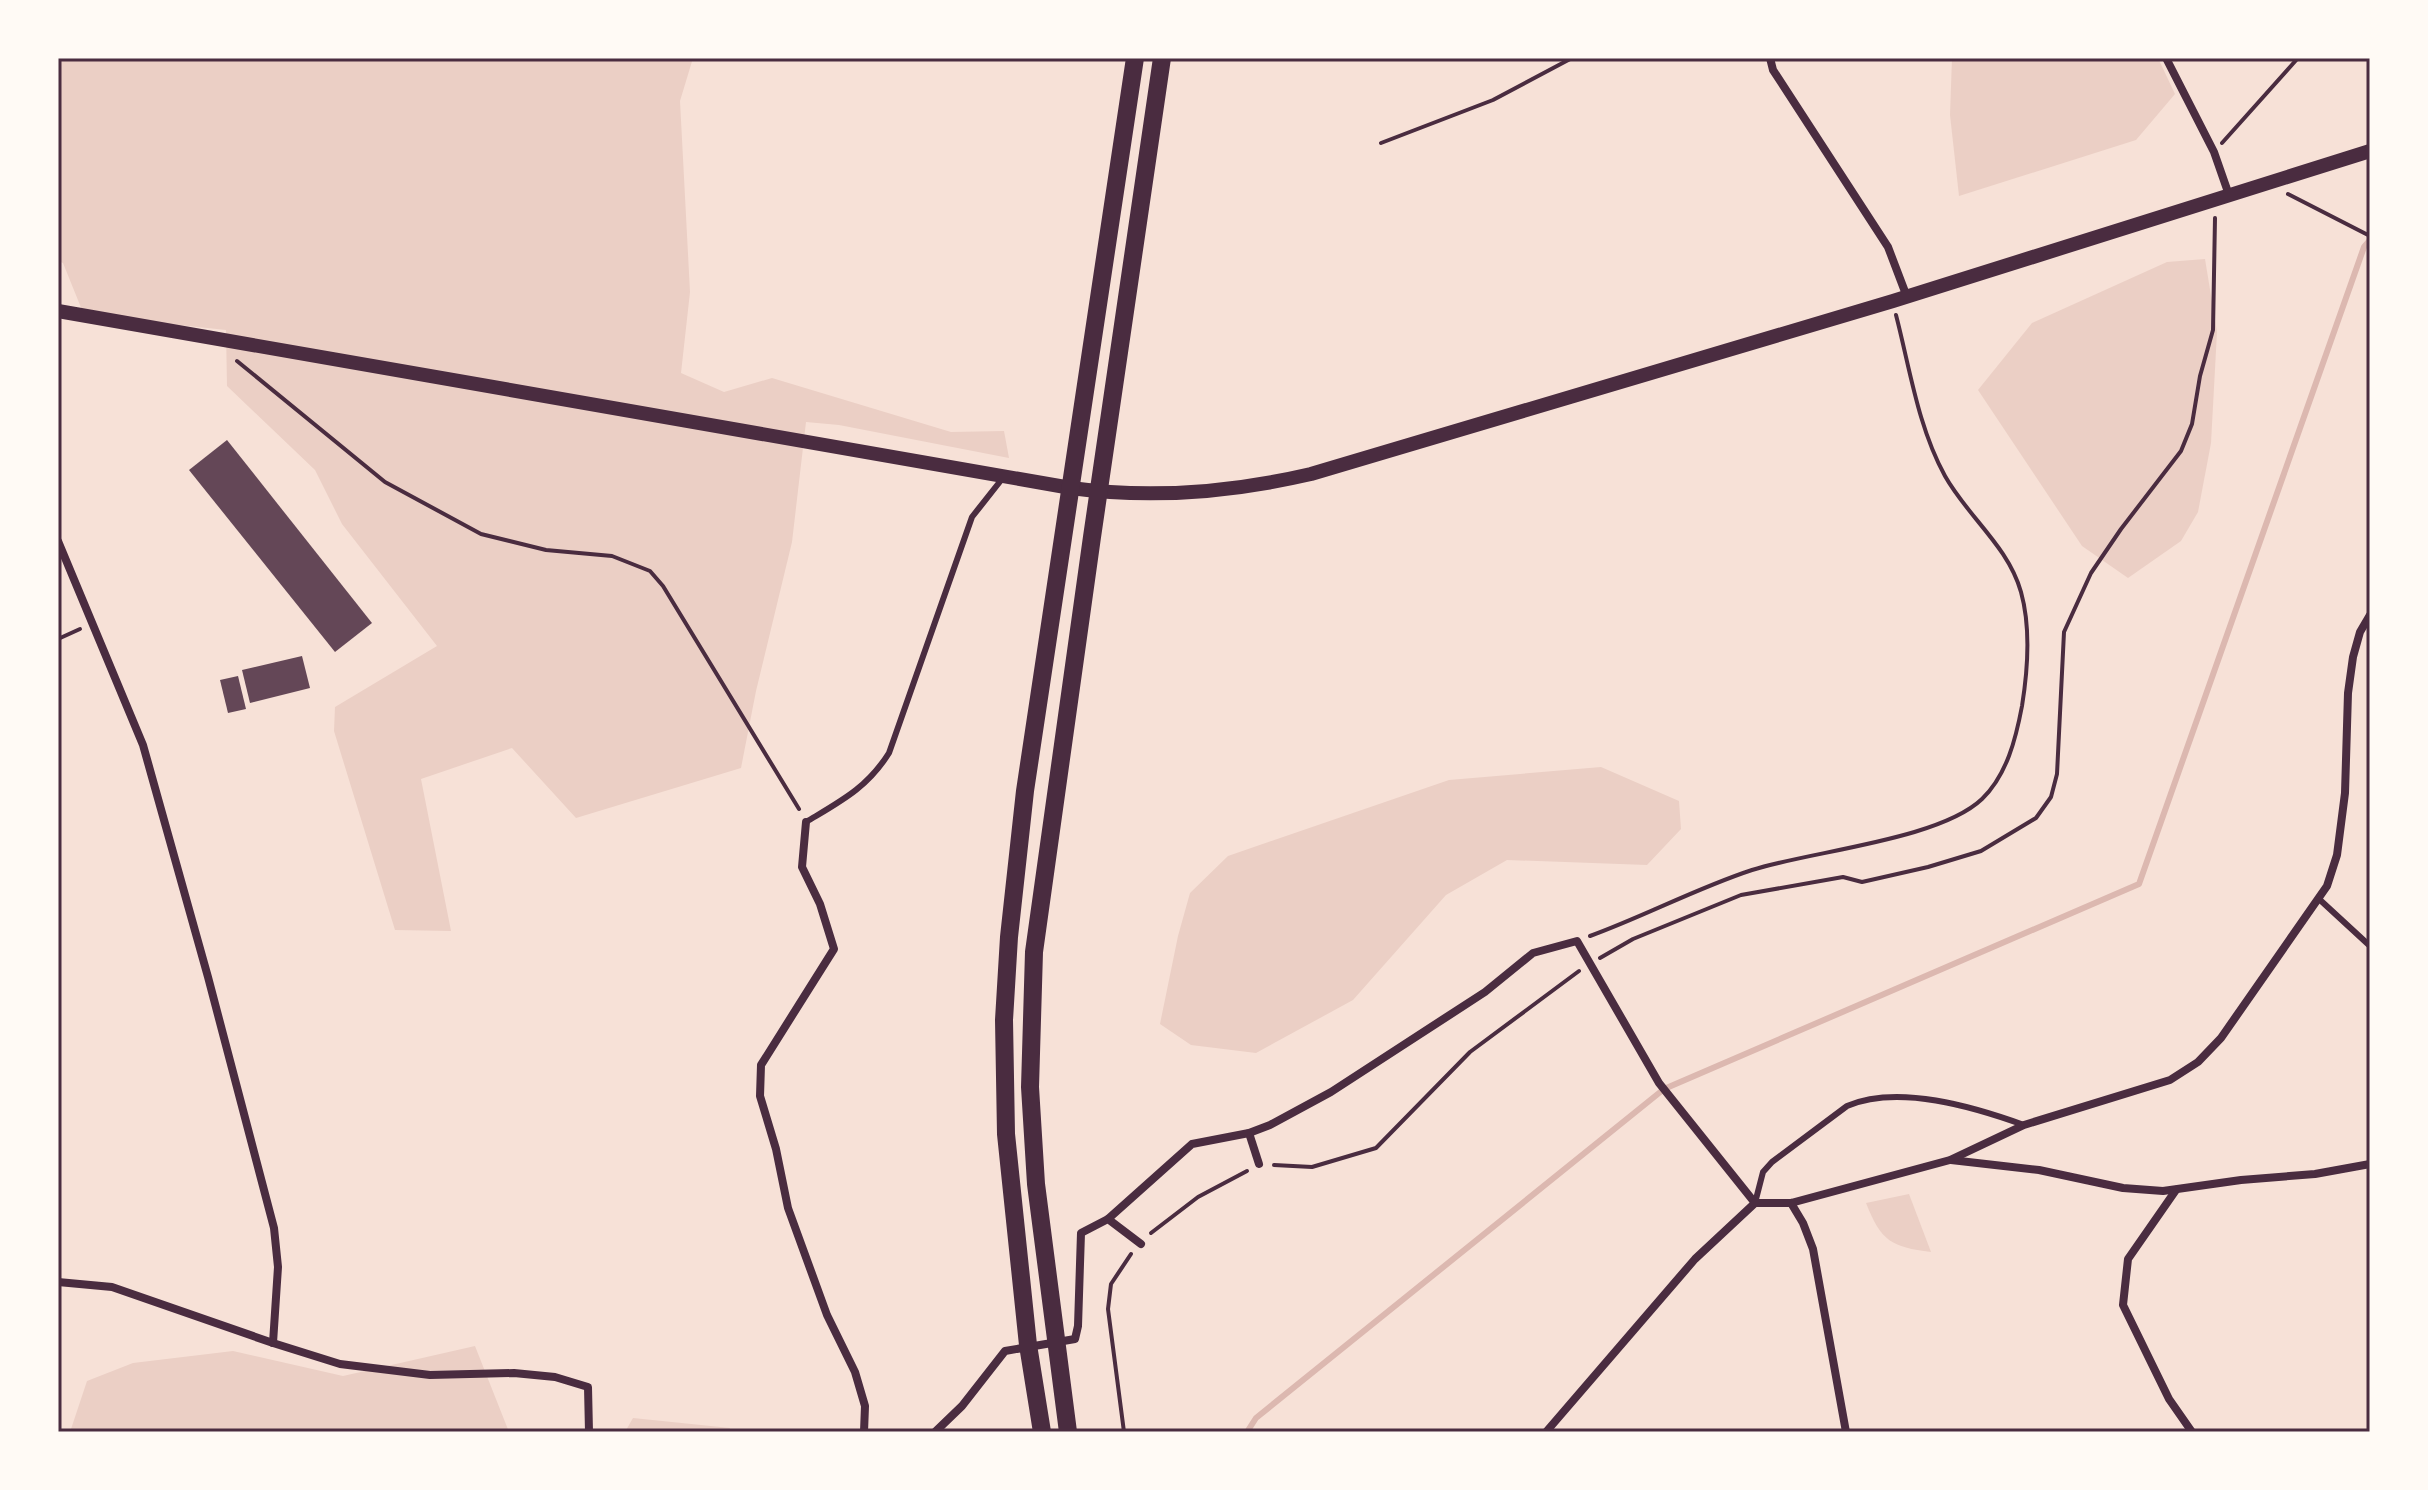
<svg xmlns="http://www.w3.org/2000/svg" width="2428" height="1490" font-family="Manrope,sans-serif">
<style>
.green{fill:#ebcfc5}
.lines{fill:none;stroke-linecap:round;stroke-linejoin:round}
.stream{stroke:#dcb8b0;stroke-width:6}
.building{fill:#644757}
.path{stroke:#4a2c40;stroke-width:4}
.service{stroke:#4a2c40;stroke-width:6}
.minor{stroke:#4a2c40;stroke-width:8}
.tertiary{stroke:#4a2c40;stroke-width:14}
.trunk{stroke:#4a2c40;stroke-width:18}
.neatline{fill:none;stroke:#4a2c40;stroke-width:3}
</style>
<rect width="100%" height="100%" fill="#f7e1d7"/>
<g class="green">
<polygon points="58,58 693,58 680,101 690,292 681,373 724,392 772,378 951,432 1004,431 1009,458 839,425 806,422 792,542 756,691 741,768 576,818 512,748 421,779 451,931 395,930 334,731 335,707 437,646 342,524 315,470 227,386 226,330 84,315 63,263 58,261"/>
<polygon points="1952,58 2158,58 2175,94 2136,140 1959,196 1950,115"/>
<polygon points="2205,259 2217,332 2211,443 2198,512 2181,541 2128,578 2082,546 1978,390 2032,323 2167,262"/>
<polygon points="1601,767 1679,801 1681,829 1647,865 1507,860 1446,895 1353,1000 1256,1053 1191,1045 1160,1024 1178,936 1190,893 1228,856 1449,780"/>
<path d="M1909 1194 1931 1252C1891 1247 1881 1241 1866 1203Z"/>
<polygon points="475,1346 509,1432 70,1432 87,1381 133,1363 233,1351 343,1376"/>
<polygon points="633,1418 730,1428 728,1432 625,1432"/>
</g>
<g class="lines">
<polyline class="stream" points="1247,1432 1256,1418 1664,1089 2139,884 2364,247 2370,240"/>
</g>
<g class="building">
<polygon points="227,440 372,623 335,652 189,470"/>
<polygon points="302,656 310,688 250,703 242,670"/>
<polygon points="238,676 246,709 228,713 220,680"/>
</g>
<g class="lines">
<g class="path">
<polyline points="1381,143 1493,100 1572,58"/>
<polyline points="2222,143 2298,58"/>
<polyline points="2288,194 2370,236"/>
<polyline points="237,361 385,482 481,534 546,550 612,556 650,571 663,586 799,809"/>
<polyline points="58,639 80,629"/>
<path d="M1590 936C1645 916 1697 888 1752 870 1811 851 1939 840 1982 799 2007 775 2016 738 2022 706 2028 669 2031 628 2021 592 2008 546 1968 517 1945 476 1918 427 1910 369 1896 315"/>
<polyline points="1600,958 1633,939 1741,895 1843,877 1862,882 1928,867 1981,851 2036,818 2051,797 2057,774 2064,632 2091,573 2121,529 2181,451 2192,424 2200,376 2213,330 2215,218"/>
<polyline points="1274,1165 1312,1167 1376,1148 1470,1052 1579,971"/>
<polyline points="1151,1233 1198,1197 1247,1171"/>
<polyline points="1124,1432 1108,1309 1111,1284 1131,1254"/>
</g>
<g class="service">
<path d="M806 822C841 801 867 788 889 753L972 517 1002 479"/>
<polyline points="2319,899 2370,946"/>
<path d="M1755 1203 1763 1172 1772 1162 1847 1106C1898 1084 1974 1107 2024 1125"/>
</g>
<g class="minor">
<polyline points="1770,58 1773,70 1888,247 1907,297"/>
<polyline points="2166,58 2214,152 2229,195"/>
<polyline points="58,541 143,745 208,977 274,1228 278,1267 273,1343"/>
<polyline points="806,822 802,867 820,904 834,949 761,1065 760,1096 776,1149 788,1208 827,1315 855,1372 865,1406 864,1432"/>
<polyline points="1249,1133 1259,1164"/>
<polyline points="1951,1160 2039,1170 2123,1188 2163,1191 2241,1180 2315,1174 2370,1164"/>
<polyline points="2176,1190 2128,1259 2123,1305 2169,1399 2192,1432"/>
<polyline points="1791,1203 1803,1223 1813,1249 1846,1432"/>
<polyline points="1108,1219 1192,1144 1249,1133 1270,1125 1331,1092 1485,992 1533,953 1577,941 1659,1083 1755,1203"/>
<polyline points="58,1282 112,1287 273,1343 340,1364 430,1375 514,1373 555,1377 588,1387 589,1432"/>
<polyline points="935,1432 962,1406 1005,1351 1075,1339 1078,1326 1081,1233 1108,1219 1141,1244"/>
<polyline points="1546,1432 1695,1259 1755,1203 1791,1203 1950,1160 2024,1125 2170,1080 2198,1062 2221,1038 2327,886 2337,855 2345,793 2348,693 2353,657 2360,632 2370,615"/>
</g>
<path class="tertiary" d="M58 311 1071 488C1150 499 1233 492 1311 474L1893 301 2370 151"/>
<g class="trunk">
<polyline points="1042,1432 1028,1345 1006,1134 1004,1020 1009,937 1025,791 1135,58"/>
<polyline points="1068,1432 1036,1184 1030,1087 1034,952 1092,537 1162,58"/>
</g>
</g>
<rect width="2428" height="1490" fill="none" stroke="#fffaf5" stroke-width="120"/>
<rect x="60" y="60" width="2308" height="1370" class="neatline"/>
</svg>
